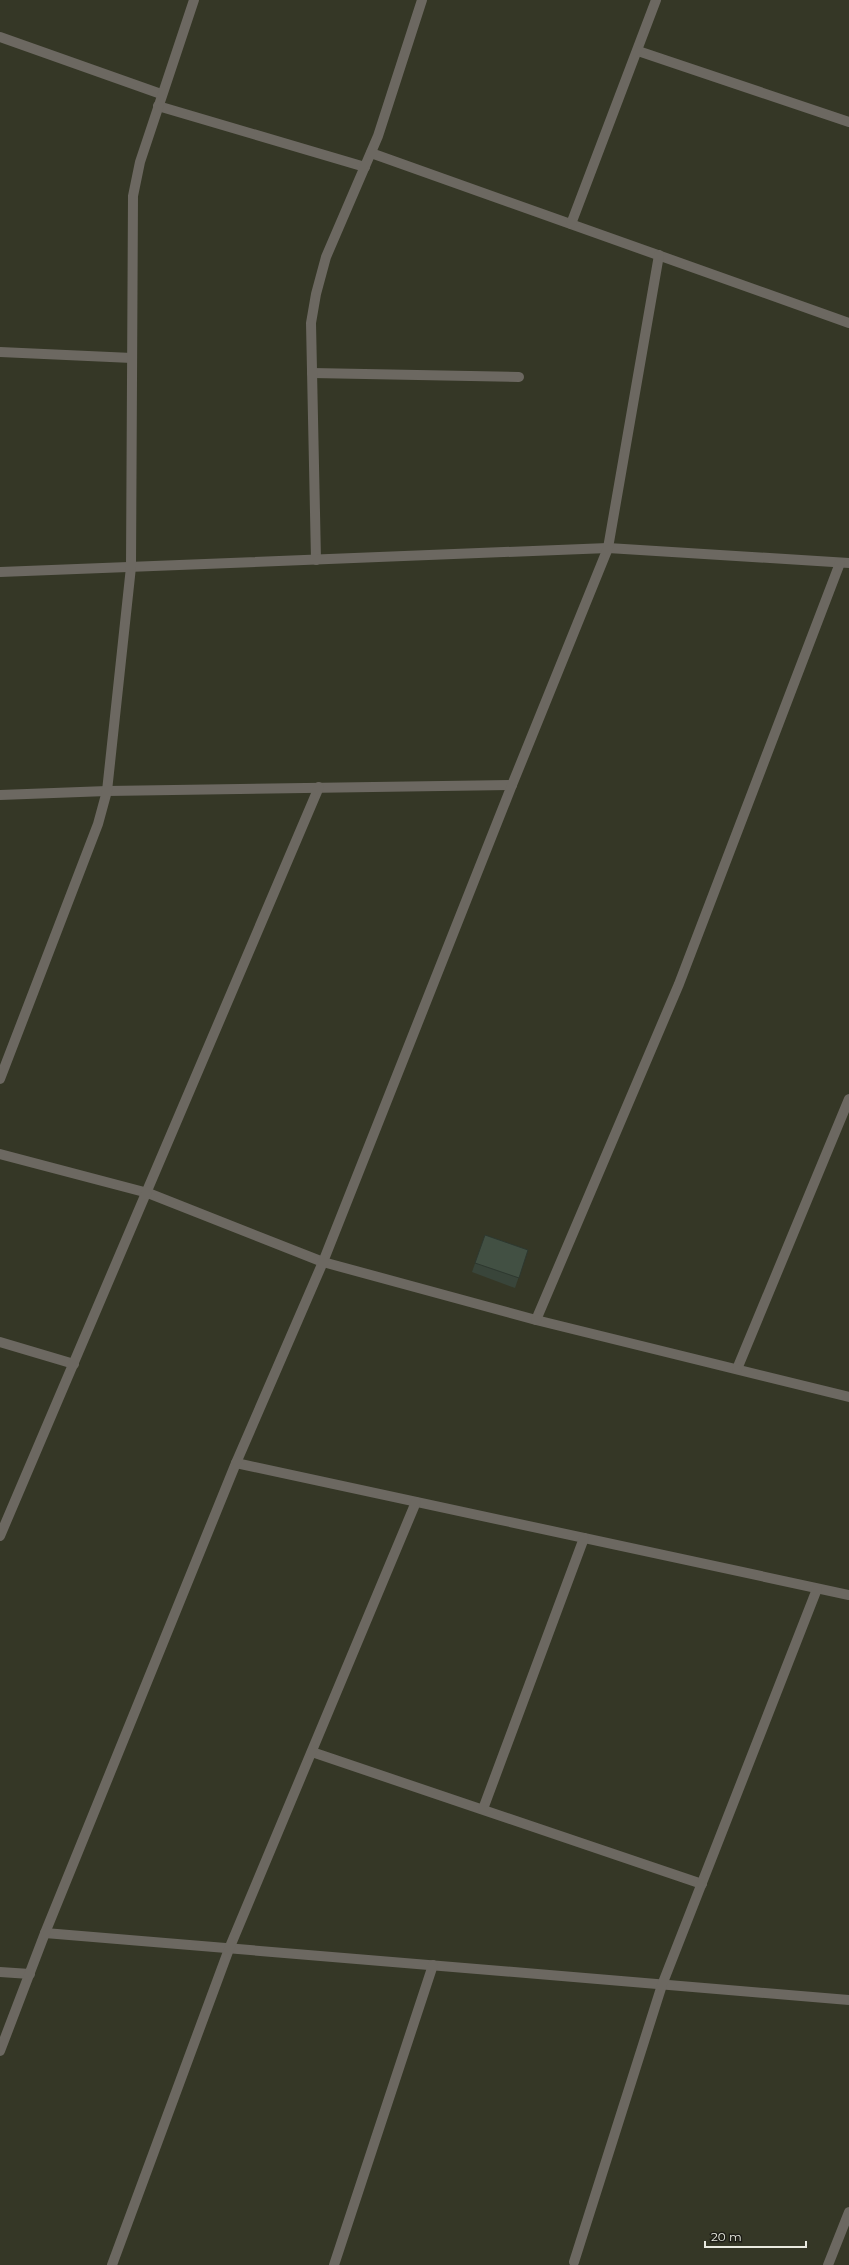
<svg xmlns="http://www.w3.org/2000/svg" width="849" height="2265" font-family="Montserrat,sans-serif">
<style>
.lines{fill:none;stroke-linecap:round;stroke-linejoin:round}
.minor{stroke:#6c6861;stroke-width:10}
.wall{fill:#39453a}
.building{fill:#425043;stroke:#2e382f}
</style>
<rect width="100%" height="100%" fill="#353726"/>
<g class="lines">
<g class="minor">
<polyline points="0,37 161,94"/>
<polyline points="638,51 849,122"/>
<polyline points="158,106 365,167"/>
<polyline points="371,153 849,323"/>
<polyline points="571,224 656,0"/>
<polyline points="0,352 132,358"/>
<polyline points="312,373 519,377"/>
<polyline points="316,560 311,323 316,294 326,257 378,136 422,0"/>
<polyline points="0,572 608,548 849,563"/>
<polyline points="0,795 107,791 512,785"/>
<polyline points="0,1079 98,824 107,791 131,567 133,196 140,162 194,0"/>
<polyline points="0,1154 148,1193 323,1262 536,1320 849,1397"/>
<polyline points="536,1320 679,984 840,563"/>
<polyline points="0,1342 74,1364"/>
<polyline points="737,1369 849,1099"/>
<polyline points="236,1463 849,1595"/>
<polyline points="0,1536 319,787"/>
<polyline points="312,1752 702,1884"/>
<polyline points="483,1809 584,1538"/>
<polyline points="45,1933 849,2000"/>
<polyline points="0,1972 30,1974"/>
<polyline points="0,2051 45,1933 236,1463 323,1262 512,785 608,548 659,255"/>
<polyline points="574,2262 662,1985 817,1589"/>
<polyline points="112,2265 229,1949 416,1502"/>
<polyline points="334,2265 433,1965"/>
<polyline points="828,2265 849,2212"/>
</g>
</g>
<polygon class="wall" points="485,1235 528,1250 515,1288 472,1272"/>
<polygon class="building" points="485,1235 528,1250 519,1278 475,1263"/>
<path d="M705 2241v6h101v-6" fill="none" stroke="#e9eae0" stroke-width="2"/>
<text x="711" y="2241" font-size="12" fill="#e9eae0" stroke="#1d1d16" stroke-width="3" paint-order="stroke">20 m</text>
</svg>
